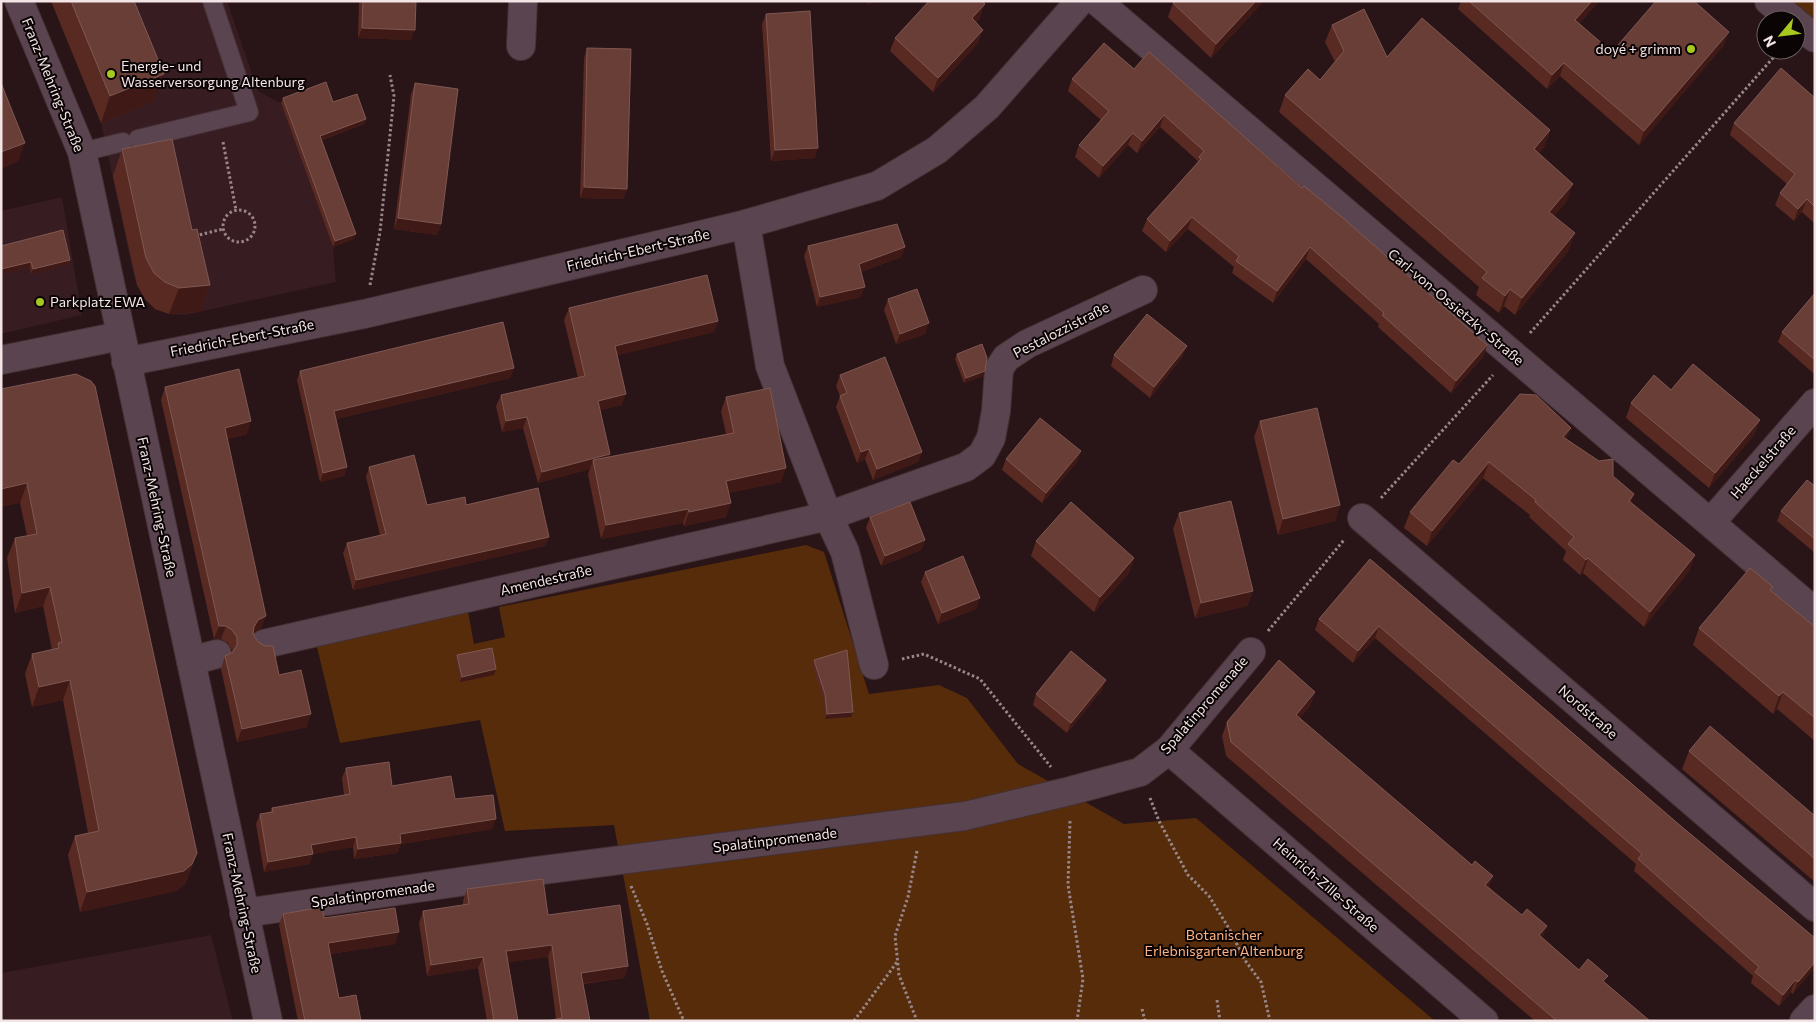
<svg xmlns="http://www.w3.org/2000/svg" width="1816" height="1022" font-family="Commissioner,sans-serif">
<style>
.built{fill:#371c21}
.green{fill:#562c0a}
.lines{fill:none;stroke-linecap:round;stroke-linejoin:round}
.service-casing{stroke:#453135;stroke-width:20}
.minor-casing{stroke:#453135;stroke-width:30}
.path{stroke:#988689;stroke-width:3;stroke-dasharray:2.5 2.5;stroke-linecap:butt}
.service{stroke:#5a444f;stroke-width:18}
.minor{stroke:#5a444f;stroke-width:28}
.wall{fill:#592a22}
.shaded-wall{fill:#3f1915}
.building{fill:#693e37;stroke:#7f5852}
.poi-dot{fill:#a6c821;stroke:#0b0405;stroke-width:2}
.labels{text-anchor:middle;stroke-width:4;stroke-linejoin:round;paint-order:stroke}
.poi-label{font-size:14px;fill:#f3e4e6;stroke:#0b0405;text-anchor:start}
.street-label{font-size:14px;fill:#f3e4e6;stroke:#0b0405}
.park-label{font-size:14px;fill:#fcb282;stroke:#0b0405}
</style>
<rect width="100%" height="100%" fill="#291418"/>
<g class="built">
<polygon points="51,1 227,1 258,91 281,103 333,247 336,282 185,315 169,314 155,309 145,299 137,285 132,268 101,123"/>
<polygon points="62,197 82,315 1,334 1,211"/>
<polygon points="211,935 233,1021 1,1021 1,973"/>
</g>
<g class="green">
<polygon points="1788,1 1815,1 1815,23"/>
<polygon points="806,545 824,552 869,694 939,685 967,698 1018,764 1124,824 1196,818 1435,1021 650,1021 614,825 505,831 480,720 340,743 316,643 468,612 474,644 505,637 499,607"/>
</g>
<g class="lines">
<defs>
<g id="service">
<polyline points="138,139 249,112 212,1"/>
<polyline points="82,152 123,142"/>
</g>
<g id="minor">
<polyline points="19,1 82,152 268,1021"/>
<polyline points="1097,1 1815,612"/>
<polyline points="1769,1 1793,20"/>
<polyline points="1796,23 1815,38"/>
<polyline points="521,46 523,1"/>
<polyline points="746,224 770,366 828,516 845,552 874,665"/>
<polyline points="1,360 120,336"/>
<polyline points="126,362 364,314 688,238 746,224 877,186 937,150 987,107 1080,1"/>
<polyline points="1362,518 1815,907"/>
<polyline points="1711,522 1815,403"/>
<polyline points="264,644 828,516 966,467 982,455 991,438 996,411 999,369 1006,358 1027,344 1143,290"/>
<polyline points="191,661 217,654"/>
<polyline points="1169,750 1484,1021"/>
<polyline points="244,913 535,871 965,816 1070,791 1140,772 1169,750 1251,652"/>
<polyline points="1804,1021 1815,1009"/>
</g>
</defs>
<use href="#service" class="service-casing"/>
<use href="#minor" class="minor-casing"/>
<g class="path">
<polyline points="223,142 236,210"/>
<circle cx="239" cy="226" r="16"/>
<polyline points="195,236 223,229"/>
<polyline points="370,285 380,232 394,96 390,75"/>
<polyline points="1530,333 1780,50"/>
<polyline points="1381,498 1493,375"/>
<polyline points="1268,631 1344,540"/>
<polyline points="902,659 924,654 980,679 1051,767"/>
<polyline points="1150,798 1159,821 1188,875 1209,896 1230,930 1244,959 1261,982 1270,1021"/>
<polyline points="1070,821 1068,885 1083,979 1077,1021"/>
<polyline points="917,851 908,897 895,936 899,975 917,1021"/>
<polyline points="631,886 647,924 662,971 684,1021"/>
<polyline points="1217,1000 1220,1021"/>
<polyline points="1142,1009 1145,1021"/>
<polyline points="854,1021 897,962"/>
</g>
<use href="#service" class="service"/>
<use href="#minor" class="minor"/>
</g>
<g class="wall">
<polygon points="51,1 134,1 154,101 101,123"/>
<polygon points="359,1 416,1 411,40 358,38"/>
<polygon points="1175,1 1264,1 1211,58 1168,17 1173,3"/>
<polygon points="1461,1 1599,1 1579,24 1612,52 1724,45 1639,145 1560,76 1547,89 1458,9"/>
<polygon points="766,14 815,158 771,161 762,24"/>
<polygon points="980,18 976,22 978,43 933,92 890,51 895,38"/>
<polygon points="1332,25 1387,57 1550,130 1544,147 1539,153 1567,201 1554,216 1569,250 1515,315 1504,306 1499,313 1476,295 1479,287 1279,112 1285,95 1320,80 1335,62 1325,42"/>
<polygon points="587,48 627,189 623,199 580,198 584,58"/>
<polygon points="1134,69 1258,149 1487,345 1483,357 1451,393 1378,327 1379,324 1306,259 1273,303 1232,273 1234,267 1188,229 1166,252 1142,231 1147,219 1196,164 1198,161 1160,127 1137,153 1128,145 1099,178 1075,157 1079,145 1101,120 1068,91 1072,79"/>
<polygon points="415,83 441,224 437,235 394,229 411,94"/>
<polygon points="283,98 333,102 366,119 364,124 322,140 354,239 333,247 281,103"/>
<polygon points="1815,98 1815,222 1814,223 1802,212 1794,221 1775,205 1780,193 1787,184 1730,135 1734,123"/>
<polygon points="122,149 192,230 210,285 200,312 169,314 155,309 145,299 137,285 113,176"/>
<polygon points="1,246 70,260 68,265 31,274 30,267 1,274"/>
<polygon points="808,246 905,247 901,257 861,272 861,297 817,307 804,256"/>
<polygon points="1815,293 1815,371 1813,373 1778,342 1782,332"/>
<polygon points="888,299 925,334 896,344 884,310"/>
<polygon points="569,308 718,321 714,332 617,355 622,405 600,410 610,454 609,457 726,434 721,411 726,397 781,482 729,493 726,517 684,526 683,523 601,539 588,474 590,469 538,483 523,428 502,432 496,406 501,395 578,378 564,320"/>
<polygon points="957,354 983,376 964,383 955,359"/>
<polygon points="1114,355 1183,356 1150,398 1111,366"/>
<polygon points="514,368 510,378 336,419 347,467 344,476 320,482 297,380 300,371"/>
<polygon points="840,375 922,452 918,462 873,480 865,459 857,463 836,407 840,396 836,386"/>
<polygon points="165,387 247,434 227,439 261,629 254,633 253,634 258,642 279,675 307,727 237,742 221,669 225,656 232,652 232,650 228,643 221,639 214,639 161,400"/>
<polygon points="1,389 197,853 185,884 176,891 80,912 68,855 75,836 88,833 63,700 32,707 25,674 32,654 52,650 43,606 15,613 7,558 15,538 27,536 20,503"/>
<polygon points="1631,403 1760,420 1754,435 1709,488 1626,418"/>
<polygon points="1260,421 1340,505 1335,521 1278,535 1254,437"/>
<polygon points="1567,439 1634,494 1631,503 1690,570 1644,627 1583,573 1580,575 1563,560 1566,551 1529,517 1530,515 1483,478 1427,546 1404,528 1410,512 1459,464"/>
<polygon points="1081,451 1077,462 1042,503 1002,470 1006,459"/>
<polygon points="369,467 427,505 549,537 545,546 353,590 343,553 347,543 380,535 366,477"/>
<polygon points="1815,486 1815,553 1777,521 1781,511"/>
<polygon points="1179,513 1253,591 1247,606 1195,618 1173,529"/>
<polygon points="870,517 925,540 921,550 881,566 866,528"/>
<polygon points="1036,541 1134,558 1129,573 1094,612 1031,556"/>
<polygon points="1370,559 1682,827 1815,938 1793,994 1791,992 1779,1006 1751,983 1753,976 1634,871 1636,864 1375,638 1353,663 1315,630 1319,619"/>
<polygon points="925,572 976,609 938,624 921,582"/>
<polygon points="1771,591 1815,627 1815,741 1777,709 1773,714 1693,645 1699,628"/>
<polygon points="457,655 496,669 494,675 460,682 455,660"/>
<polygon points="814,660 851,717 825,719 823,699 812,665"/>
<polygon points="1102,690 1067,733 1033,705 1036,694"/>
<polygon points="1315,692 1310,706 1300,718 1489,887 1543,938 1579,970 1605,983 1650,1021 1535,1021 1226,756 1222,736 1227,722"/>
<polygon points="1689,751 1815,816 1815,882 1682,769"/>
<polygon points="346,768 392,786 455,799 492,829 401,844 397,853 354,859 353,847 313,854 309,864 264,872 256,824 260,814 270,812 272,808 344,795 342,778"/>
<polygon points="467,889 548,915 628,966 624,978 583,984 590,1021 556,1019 548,957 508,962 518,1021 487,1021 478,968 427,976 419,923 423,911 463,905 463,901"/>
<polygon points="283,914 324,918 395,944 330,954 339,998 361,1021 298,1021 279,925"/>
</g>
<g class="shaded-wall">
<polygon points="868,1 879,1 867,5"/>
<polygon points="1256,1 1264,1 1211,58 1216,44"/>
<polygon points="1592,1 1599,1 1570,34 1575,20"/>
<polygon points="985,4 980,18 967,32 972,18"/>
<polygon points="362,28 415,30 411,40 358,38"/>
<polygon points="983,30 978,43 933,92 938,78"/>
<polygon points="1729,32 1724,45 1639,145 1644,131"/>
<polygon points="1564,63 1560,76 1547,89 1552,75"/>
<polygon points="164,74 154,101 101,123 110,96"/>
<polygon points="1164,115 1160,127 1137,153 1142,141"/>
<polygon points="366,119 364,124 318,141 320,136"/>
<polygon points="1550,130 1544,147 1528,166 1534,149"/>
<polygon points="1133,133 1128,145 1099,178 1103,166"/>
<polygon points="25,143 18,162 1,169 1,152"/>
<polygon points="818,148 815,158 771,161 775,150"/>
<polygon points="1573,184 1567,201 1543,229 1549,212"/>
<polygon points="584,187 627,189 623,199 580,198"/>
<polygon points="1807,199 1802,212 1794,221 1798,209"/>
<polygon points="1192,217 1188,229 1166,252 1170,241"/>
<polygon points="398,218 441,224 437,235 394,229"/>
<polygon points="1575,233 1569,250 1515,315 1522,298"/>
<polygon points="356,234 354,239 333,247 335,241"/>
<polygon points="905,247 901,257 855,274 859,264"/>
<polygon points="1310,247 1306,259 1273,303 1277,291"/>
<polygon points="70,260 68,265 31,274 33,269"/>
<polygon points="31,262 30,267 1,274 1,269"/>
<polygon points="210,285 200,312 169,314 179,288"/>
<polygon points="865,287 861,297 817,307 820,297"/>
<polygon points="1510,289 1504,306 1499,313 1505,296"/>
<polygon points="718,321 714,332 611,357 615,346"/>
<polygon points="929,323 925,334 896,344 900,334"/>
<polygon points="1487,345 1483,357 1451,393 1456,381"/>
<polygon points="1187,346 1183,356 1150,398 1154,387"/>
<polygon points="514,368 510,378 331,420 334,411"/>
<polygon points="985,371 983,376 964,383 966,378"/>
<polygon points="626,394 622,405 594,412 598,401"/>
<polygon points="527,417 523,428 502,432 506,421"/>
<polygon points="1760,420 1754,435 1709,488 1715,473"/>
<polygon points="251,421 247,434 220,441 225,428"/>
<polygon points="1571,428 1565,443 1563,437"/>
<polygon points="869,449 865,459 857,463 861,452"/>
<polygon points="1081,451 1077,462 1042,503 1046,493"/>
<polygon points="922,452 918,462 873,480 877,469"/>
<polygon points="610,454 606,465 593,460 590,469 538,483 542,472"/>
<polygon points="1489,462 1483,478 1427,546 1432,531"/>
<polygon points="347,467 344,476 320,482 323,473"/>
<polygon points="786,468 781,482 721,495 726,481"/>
<polygon points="27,483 20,503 1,507 1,489"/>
<polygon points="1634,494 1629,510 1629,501"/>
<polygon points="731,503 726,517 684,526 689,512"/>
<polygon points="1340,505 1335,521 1278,535 1283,519"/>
<polygon points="688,509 683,523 601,539 606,525"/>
<polygon points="549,537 545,546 353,590 356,580"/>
<polygon points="925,540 921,550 881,566 885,556"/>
<polygon points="1695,555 1690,570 1644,627 1650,612"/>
<polygon points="1134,558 1129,573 1094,612 1100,597"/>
<polygon points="1588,558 1583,573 1580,575 1586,560"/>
<polygon points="50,587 43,606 15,613 22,593"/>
<polygon points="1253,591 1247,606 1195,618 1201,603"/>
<polygon points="980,598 976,609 938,624 942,613"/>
<polygon points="266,616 261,629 253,633 254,627 258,620"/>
<polygon points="219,626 226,626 221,639 214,639"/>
<polygon points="1379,626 1375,638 1353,663 1358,651"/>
<polygon points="496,669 494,675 460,682 462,677"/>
<polygon points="70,680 63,700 32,707 39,687"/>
<polygon points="1106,680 1102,690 1067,733 1071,723"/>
<polygon points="1315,692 1310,706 1291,729 1296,715"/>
<polygon points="1783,692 1777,709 1773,714 1779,696"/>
<polygon points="853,712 851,717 825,719 827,714"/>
<polygon points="311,714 307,727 237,742 242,729"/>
<polygon points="496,819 492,829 401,844 397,853 354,859 358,849 400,834"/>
<polygon points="356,837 353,847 308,855 311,845"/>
<polygon points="313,854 309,864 264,872 268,862"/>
<polygon points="192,864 185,884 176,891 80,912 87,892"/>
<polygon points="1493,876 1488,890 1485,885"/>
<polygon points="1547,926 1542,940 1539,935"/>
<polygon points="399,932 395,944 323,955 328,943"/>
<polygon points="552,945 548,957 502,963 506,951"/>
<polygon points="483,957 478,968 427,976 431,965"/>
<polygon points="1815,962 1815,968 1793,994 1798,982"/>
<polygon points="628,966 624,978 577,984 581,973"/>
<polygon points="1795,980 1791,992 1779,1006 1783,995"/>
</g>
<g class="building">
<polygon points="71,1 134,1 164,74 110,96"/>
<polygon points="363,1 416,1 415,30 362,28"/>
<polygon points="929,1 982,1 985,4 972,18 983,30 938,78 895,38"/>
<polygon points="1175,1 1256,1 1216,44 1173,3"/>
<polygon points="1469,1 1592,1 1575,20 1612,52 1656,1 1694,1 1729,32 1644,131 1564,63 1552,75"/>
<polygon points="1364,9 1387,57 1422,18 1550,130 1534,149 1573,184 1549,212 1575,233 1522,298 1510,289 1505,296 1482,278 1487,272 1285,95 1308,69 1320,80 1344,51 1332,25"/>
<polygon points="810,11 818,148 775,150 766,14"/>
<polygon points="1104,43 1134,69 1149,52 1258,149 1302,188 1304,186 1343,218 1487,345 1456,381 1382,315 1384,313 1310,247 1277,291 1236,261 1239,256 1192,217 1170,241 1147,219 1201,159 1199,157 1204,151 1164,115 1142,141 1133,133 1103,166 1079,145 1109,111 1072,79"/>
<polygon points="587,48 631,49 627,189 584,187"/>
<polygon points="1781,68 1815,98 1815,207 1807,199 1798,209 1780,193 1795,174 1734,123"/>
<polygon points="326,82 333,102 357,94 366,119 320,136 356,234 335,241 283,98"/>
<polygon points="1,83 25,143 1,152"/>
<polygon points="415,83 458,89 441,224 398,218"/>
<polygon points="172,139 192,230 197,229 210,285 179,288 165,282 154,273 146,258 122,149"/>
<polygon points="897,224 905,247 859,264 865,287 820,297 808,246"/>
<polygon points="63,230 70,260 33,269 31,262 1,269 1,246"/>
<polygon points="707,275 718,321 615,346 626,394 598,401 610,454 542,472 527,417 506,421 501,395 585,376 569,308"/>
<polygon points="917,289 929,323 900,334 888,299"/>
<polygon points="1815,293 1815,360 1782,332"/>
<polygon points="1147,314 1187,346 1154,387 1114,355"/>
<polygon points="503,322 514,368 334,411 347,467 323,473 300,371"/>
<polygon points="982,344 987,358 985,371 966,378 957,354"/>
<polygon points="885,357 922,452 877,469 869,449 861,452 840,396 847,393 840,375"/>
<polygon points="1693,364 1760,420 1715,473 1631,403 1654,375 1671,390"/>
<polygon points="239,369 251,421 225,428 266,616 258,620 254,627 253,634 258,642 265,646 273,646 279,675 301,670 311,714 242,729 225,656 233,652 237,645 237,637 232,630 226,626 219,626 165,387"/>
<polygon points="76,374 91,381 95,386 197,853 192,864 184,871 87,892 75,836 99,831 70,680 39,687 32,654 59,648 58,643 62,642 50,587 22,593 15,538 37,534 27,483 1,489 1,389"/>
<polygon points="770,388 786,468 726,481 731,503 689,512 688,509 606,525 593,460 734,433 726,397"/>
<polygon points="1520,394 1536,395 1571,428 1563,437 1599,461 1613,459 1613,476 1634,494 1629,501 1695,555 1650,612 1588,558 1586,560 1568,544 1574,537 1535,502 1536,500 1489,462 1432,531 1410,512 1453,460 1459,464"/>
<polygon points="1317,408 1340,505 1283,519 1260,421"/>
<polygon points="1040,418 1081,451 1046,493 1006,459"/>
<polygon points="414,455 427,505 465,497 466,505 538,488 549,537 356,580 347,543 386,534 369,467"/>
<polygon points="1807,480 1815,486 1815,539 1781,511"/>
<polygon points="1231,501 1253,591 1201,603 1179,513"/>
<polygon points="910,502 925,540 885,556 870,517"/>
<polygon points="1071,502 1134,558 1100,597 1036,541"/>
<polygon points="963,556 980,598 942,613 925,572"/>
<polygon points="1370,559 1682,827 1815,938 1815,962 1798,982 1795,980 1783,995 1755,972 1759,967 1638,859 1642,854 1379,626 1358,651 1319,619"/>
<polygon points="1750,568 1773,587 1770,590 1815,627 1815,718 1783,692 1779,696 1699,628"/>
<polygon points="492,648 496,669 462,677 457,655"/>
<polygon points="847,650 853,712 827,714 825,694 814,660"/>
<polygon points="1071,651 1106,680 1071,723 1036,694"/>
<polygon points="1279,660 1315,692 1296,715 1472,865 1475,861 1493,876 1485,885 1522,915 1527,909 1547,926 1539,935 1579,970 1588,959 1608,976 1603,981 1650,1021 1557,1021 1231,742 1227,722"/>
<polygon points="1710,726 1815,816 1815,859 1689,751"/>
<polygon points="389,762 392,786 451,776 455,799 493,795 496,819 400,834 401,843 358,849 356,837 311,845 313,854 268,862 260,814 273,812 272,808 350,794 346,768"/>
<polygon points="543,879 548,915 620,905 628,966 581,973 590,1021 547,1021 562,1018 552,945 506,951 518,1021 494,1021 483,957 431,965 423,911 469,904 467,889"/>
<polygon points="322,907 324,918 395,908 399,932 328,943 339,998 356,995 361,1021 305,1021 283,914"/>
</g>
<g class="poi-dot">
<circle cx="1691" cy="49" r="5"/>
<circle cx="111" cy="74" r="5"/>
<circle cx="40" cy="302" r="5"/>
</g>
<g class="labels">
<g class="poi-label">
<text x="1681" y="54" text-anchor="end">doyé + grimm</text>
<text x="121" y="71">Energie- und<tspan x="121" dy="16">Wasserversorgung Altenburg</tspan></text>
<text x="50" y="307">Parkplatz EWA</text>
</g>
<g class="street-label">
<text transform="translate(53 85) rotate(68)" y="5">Franz-Mehring-Straße</text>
<text transform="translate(638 250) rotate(-13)" y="5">Friedrich-Ebert-Straße</text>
<text transform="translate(1456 307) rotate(40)" y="5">Carl-von-Ossietzky-Straße</text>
<text transform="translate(1061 330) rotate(-27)" y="5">Pestalozzistraße</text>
<text transform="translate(242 338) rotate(-11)" y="5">Friedrich-Ebert-Straße</text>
<text transform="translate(1763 462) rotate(-49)" y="5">Haeckelstraße</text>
<text transform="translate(157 507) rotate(78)" y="5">Franz-Mehring-Straße</text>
<text transform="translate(546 580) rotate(-13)" y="5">Amendestraße</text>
<text transform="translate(1204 705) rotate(-49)" y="5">Spalatinpromenade</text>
<text transform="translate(1588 712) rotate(41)" y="5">Nordstraße</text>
<text transform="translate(775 840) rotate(-7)" y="5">Spalatinpromenade</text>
<text transform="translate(1326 885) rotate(41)" y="5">Heinrich-Zille-Straße</text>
<text transform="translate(373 894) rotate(-8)" y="5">Spalatinpromenade</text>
<text transform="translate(242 903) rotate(78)" y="5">Franz-Mehring-Straße</text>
</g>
<g class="park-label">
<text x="1224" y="940">Botanischer<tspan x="1224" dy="16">Erlebnisgarten Altenburg</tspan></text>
</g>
</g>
<rect width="1816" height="1022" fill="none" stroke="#f3e4e6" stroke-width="5"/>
<g transform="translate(1781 35) rotate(241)"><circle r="24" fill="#0b0405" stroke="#685e5f"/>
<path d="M0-4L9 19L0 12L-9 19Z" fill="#a6c821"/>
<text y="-8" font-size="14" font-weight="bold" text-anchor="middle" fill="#f3e4e6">N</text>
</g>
</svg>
